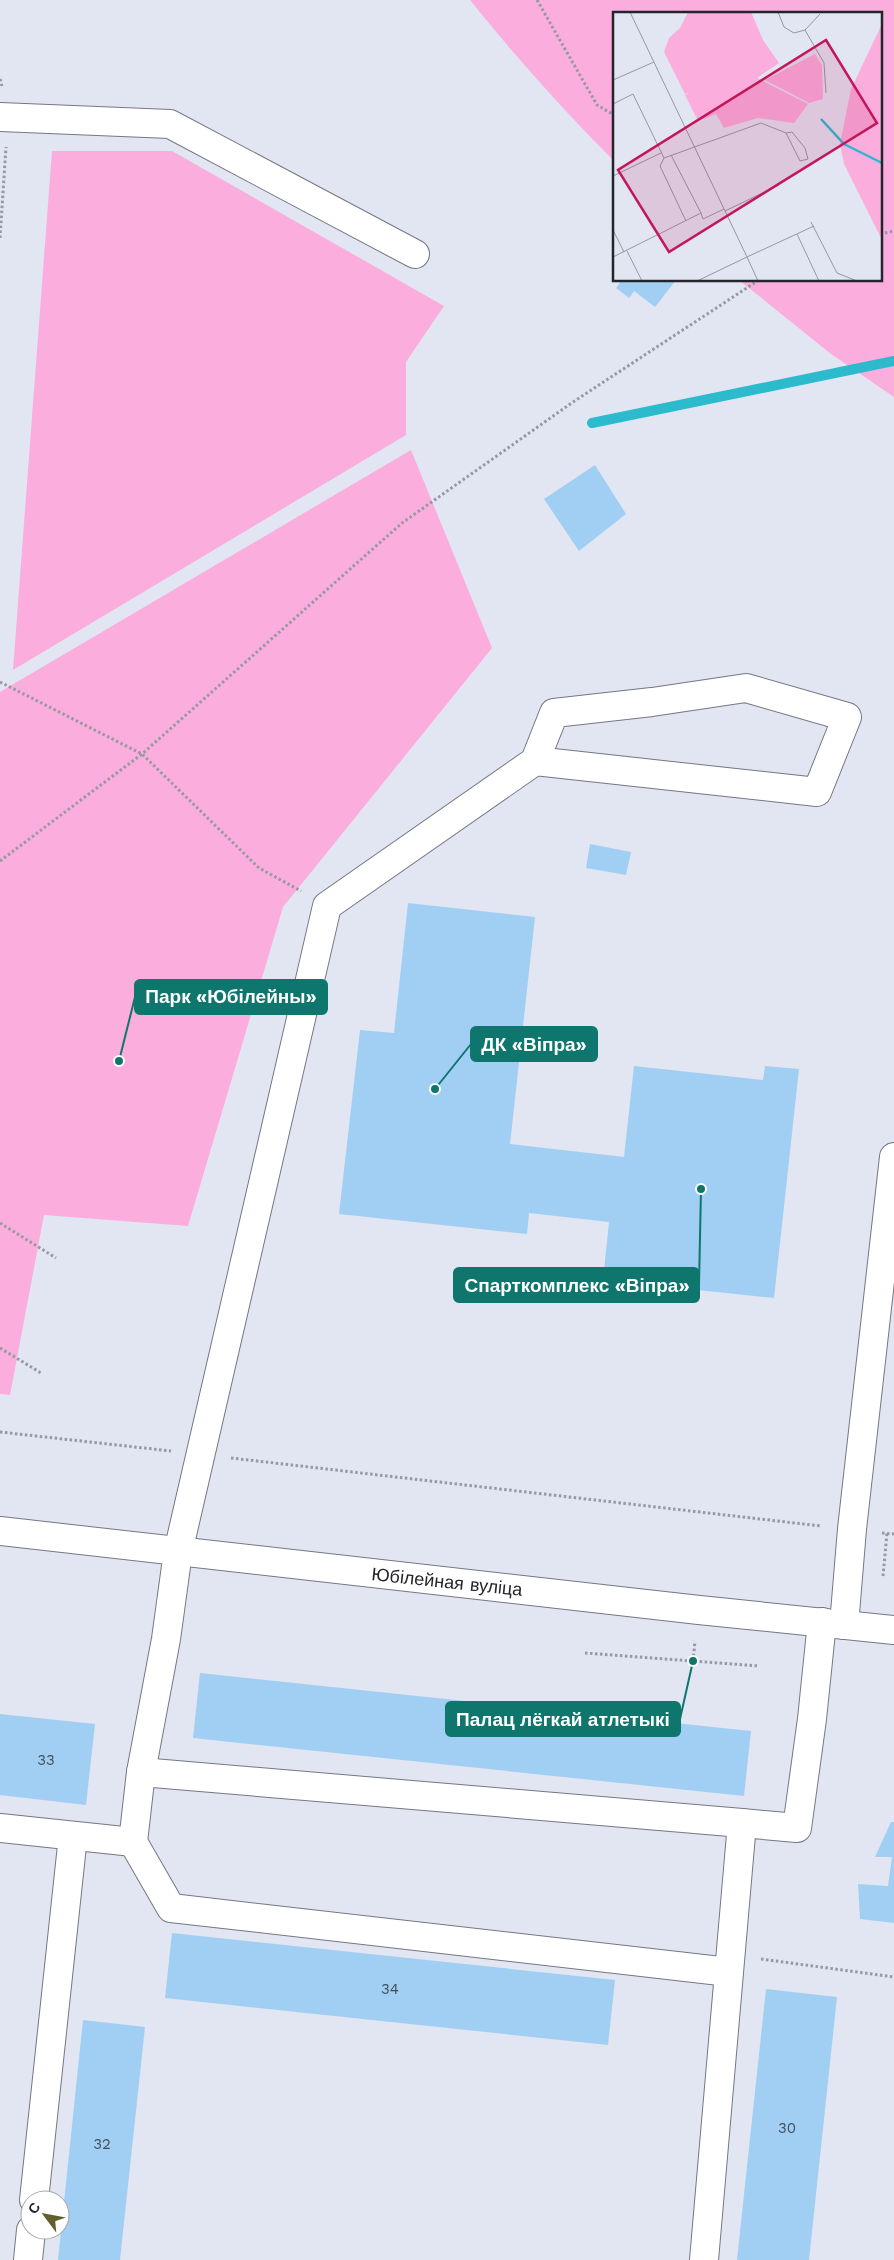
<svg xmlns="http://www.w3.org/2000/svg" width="894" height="2260" font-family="'Work Sans',sans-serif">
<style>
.green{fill:#fbaddd}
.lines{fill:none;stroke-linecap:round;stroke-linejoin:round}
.stream{stroke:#2cbacd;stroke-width:10}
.building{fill:#a1cff3}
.minor-casing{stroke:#757783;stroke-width:30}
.major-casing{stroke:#757783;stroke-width:30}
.path{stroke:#9699a2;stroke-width:3;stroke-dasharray:2.5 2.5;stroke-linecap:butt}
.minor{stroke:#fff;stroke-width:28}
.major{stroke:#fff;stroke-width:28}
.labels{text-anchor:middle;stroke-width:4;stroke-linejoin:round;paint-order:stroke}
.number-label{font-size:15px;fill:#43505c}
.street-label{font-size:18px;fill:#24252a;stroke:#fff}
.inset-river{fill:none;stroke:#2cbacd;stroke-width:2.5}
.inset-road{fill:none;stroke:#9698a2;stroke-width:1}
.view{fill:#c2185b;fill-opacity:0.15;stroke:#c2185b;stroke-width:2.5}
.inset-edge{fill:none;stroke:#24252a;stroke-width:2.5}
.leader{fill:none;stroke:#0f766e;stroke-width:2}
.callout-dot{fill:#0f766e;stroke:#fff;stroke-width:2}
.callout{fill:#0f766e;stroke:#0f766e;stroke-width:2}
.callout-label{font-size:19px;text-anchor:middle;font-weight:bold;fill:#fff}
</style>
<rect width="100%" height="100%" fill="#e2e5f2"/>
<g class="green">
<path d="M470 0H894V397L831 354 739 280H880V14H614V161C563 110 515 56 470 0Z"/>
<polygon points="52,151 172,151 444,306 406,362 406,435 13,670"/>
<polygon points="411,450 492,648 283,907 188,1226 44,1215 10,1395 0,1394 0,692"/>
</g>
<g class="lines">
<polyline class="stream" points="592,423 894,361"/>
</g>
<g class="building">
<polygon points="615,280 676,280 655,307 634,291 629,298 616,288 620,283"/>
<polygon points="595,465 626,514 579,551 544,499"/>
<polygon points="590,844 631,852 626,875 586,868"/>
<polygon points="408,903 535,917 510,1144 624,1157 634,1066 763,1080 765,1066 799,1069 774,1298 603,1280 609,1222 529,1213 527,1234 339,1214 360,1030 394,1033"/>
<polygon points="200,1673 751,1731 744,1796 193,1738"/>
<polygon points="0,1714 95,1724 86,1805 0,1795"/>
<polygon points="891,1822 894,1822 894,1923 860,1919 858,1884 888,1886 892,1857 875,1857"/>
<polygon points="172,1933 615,1980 608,2045 165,1998"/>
<polygon points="766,1989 837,1997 809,2260 737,2260"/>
<polygon points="83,2020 145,2027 120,2260 58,2260"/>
</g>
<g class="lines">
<defs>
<g id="minor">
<polyline points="0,117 170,124 415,254"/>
<polyline points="535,761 554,713 652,702 746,688 847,717 817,792 535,761 327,906 178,1552 166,1639 141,1772 133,1842 171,1908 729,1972"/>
<polyline points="844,1625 852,1529 894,1157"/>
<polyline points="141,1772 742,1823"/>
<polyline points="0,1828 133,1842"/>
<polyline points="34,2200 73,1836"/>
<polyline points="28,2260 31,2230"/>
<polyline points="704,2260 742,1823 797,1828 812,1719 822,1622"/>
</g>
<polyline id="major" points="0,1531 699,1610 894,1630"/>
</defs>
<use href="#minor" class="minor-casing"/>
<use href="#major" class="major-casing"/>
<g class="path">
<polyline points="537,0 597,105 614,115"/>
<polyline points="0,79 2,86"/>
<polyline points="880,234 894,231"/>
<polyline points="0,238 6,147"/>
<polyline points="0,682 142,754 259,868 301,891"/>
<polyline points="0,861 142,754 402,523 573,402 759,280"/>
<polyline points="0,1223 56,1258"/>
<polyline points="0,1348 41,1373"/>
<polyline points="0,1432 171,1451"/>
<polyline points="231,1458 821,1526"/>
<polyline points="882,1533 894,1534"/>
<polyline points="883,1576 887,1533"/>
<polyline points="585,1653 759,1666"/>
<polyline points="693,1661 695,1641"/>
<polyline points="761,1959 894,1977"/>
</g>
<use href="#minor" class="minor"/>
<use href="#major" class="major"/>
</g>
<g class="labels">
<g class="number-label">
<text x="46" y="1765">33</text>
<text x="390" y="1994">34</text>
<text x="787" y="2133">30</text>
<text x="102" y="2149">32</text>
</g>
<g class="street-label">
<text transform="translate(447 1582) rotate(6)" y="6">Юбілейная вуліца</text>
</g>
</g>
<g transform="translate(613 12)">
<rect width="269" height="269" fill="#e2e5f2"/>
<path d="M75 0H138L150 28 166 51 144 66 195 92 181 111 145 106 111 116 103 102 85 109 72 83 77 80 72 82 51 40 56 26 67 16ZM269 12V228L231 152 227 132 238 77ZM202 42 209 53 210 87 196 91 152 68Z" fill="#fbaddd"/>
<path class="inset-river" d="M208 107 231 132 269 151"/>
<path class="inset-road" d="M17 0 134 245 84 269M165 0 171 15 181 21 192 18 207 2M192 18 211 51 213 81M0 68 41 50M0 92 20 82 51 146M58 143 88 201M0 164 48 141M112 199 166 173M73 209 47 154 51 146 148 111 173 121 187 149 195 147 192 136 179 120 173 121M198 210 224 261 244 269M0 218 11 240M184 222 206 269M14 239 29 269M0 245 88 201 90 207 111 197M145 269 134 245 201 214"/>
<path class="view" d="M213 28 264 111 56 240 5 158Z"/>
<rect width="269" height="269" class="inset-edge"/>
</g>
<path class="leader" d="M119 1061L135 997M435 1089L471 1044M701 1189L699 1285M693 1661L680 1719"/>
<g class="callout-dot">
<circle cx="119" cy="1061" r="5"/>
<circle cx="435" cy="1089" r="5"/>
<circle cx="701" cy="1189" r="5"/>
<circle cx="693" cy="1661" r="5"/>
</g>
<g class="callout">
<rect x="135" y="980" width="192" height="34" rx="5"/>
<rect x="471" y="1027" width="126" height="34" rx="5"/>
<rect x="454" y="1268" width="245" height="34" rx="5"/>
<rect x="446" y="1702" width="234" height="34" rx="5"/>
</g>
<g class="callout-label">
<text x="231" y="1003">Парк «Юбілейны»</text>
<text x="534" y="1051">ДК «Віпра»</text>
<text x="577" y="1292">Спарткомплекс «Віпра»</text>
<text x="563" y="1726">Палац лёгкай атлетыкі</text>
</g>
<g transform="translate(45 2215) rotate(302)"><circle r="24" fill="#ffffff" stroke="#a7a8aa"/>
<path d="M0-4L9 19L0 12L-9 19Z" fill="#61602d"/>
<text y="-8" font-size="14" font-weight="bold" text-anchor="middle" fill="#24252a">С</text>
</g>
</svg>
